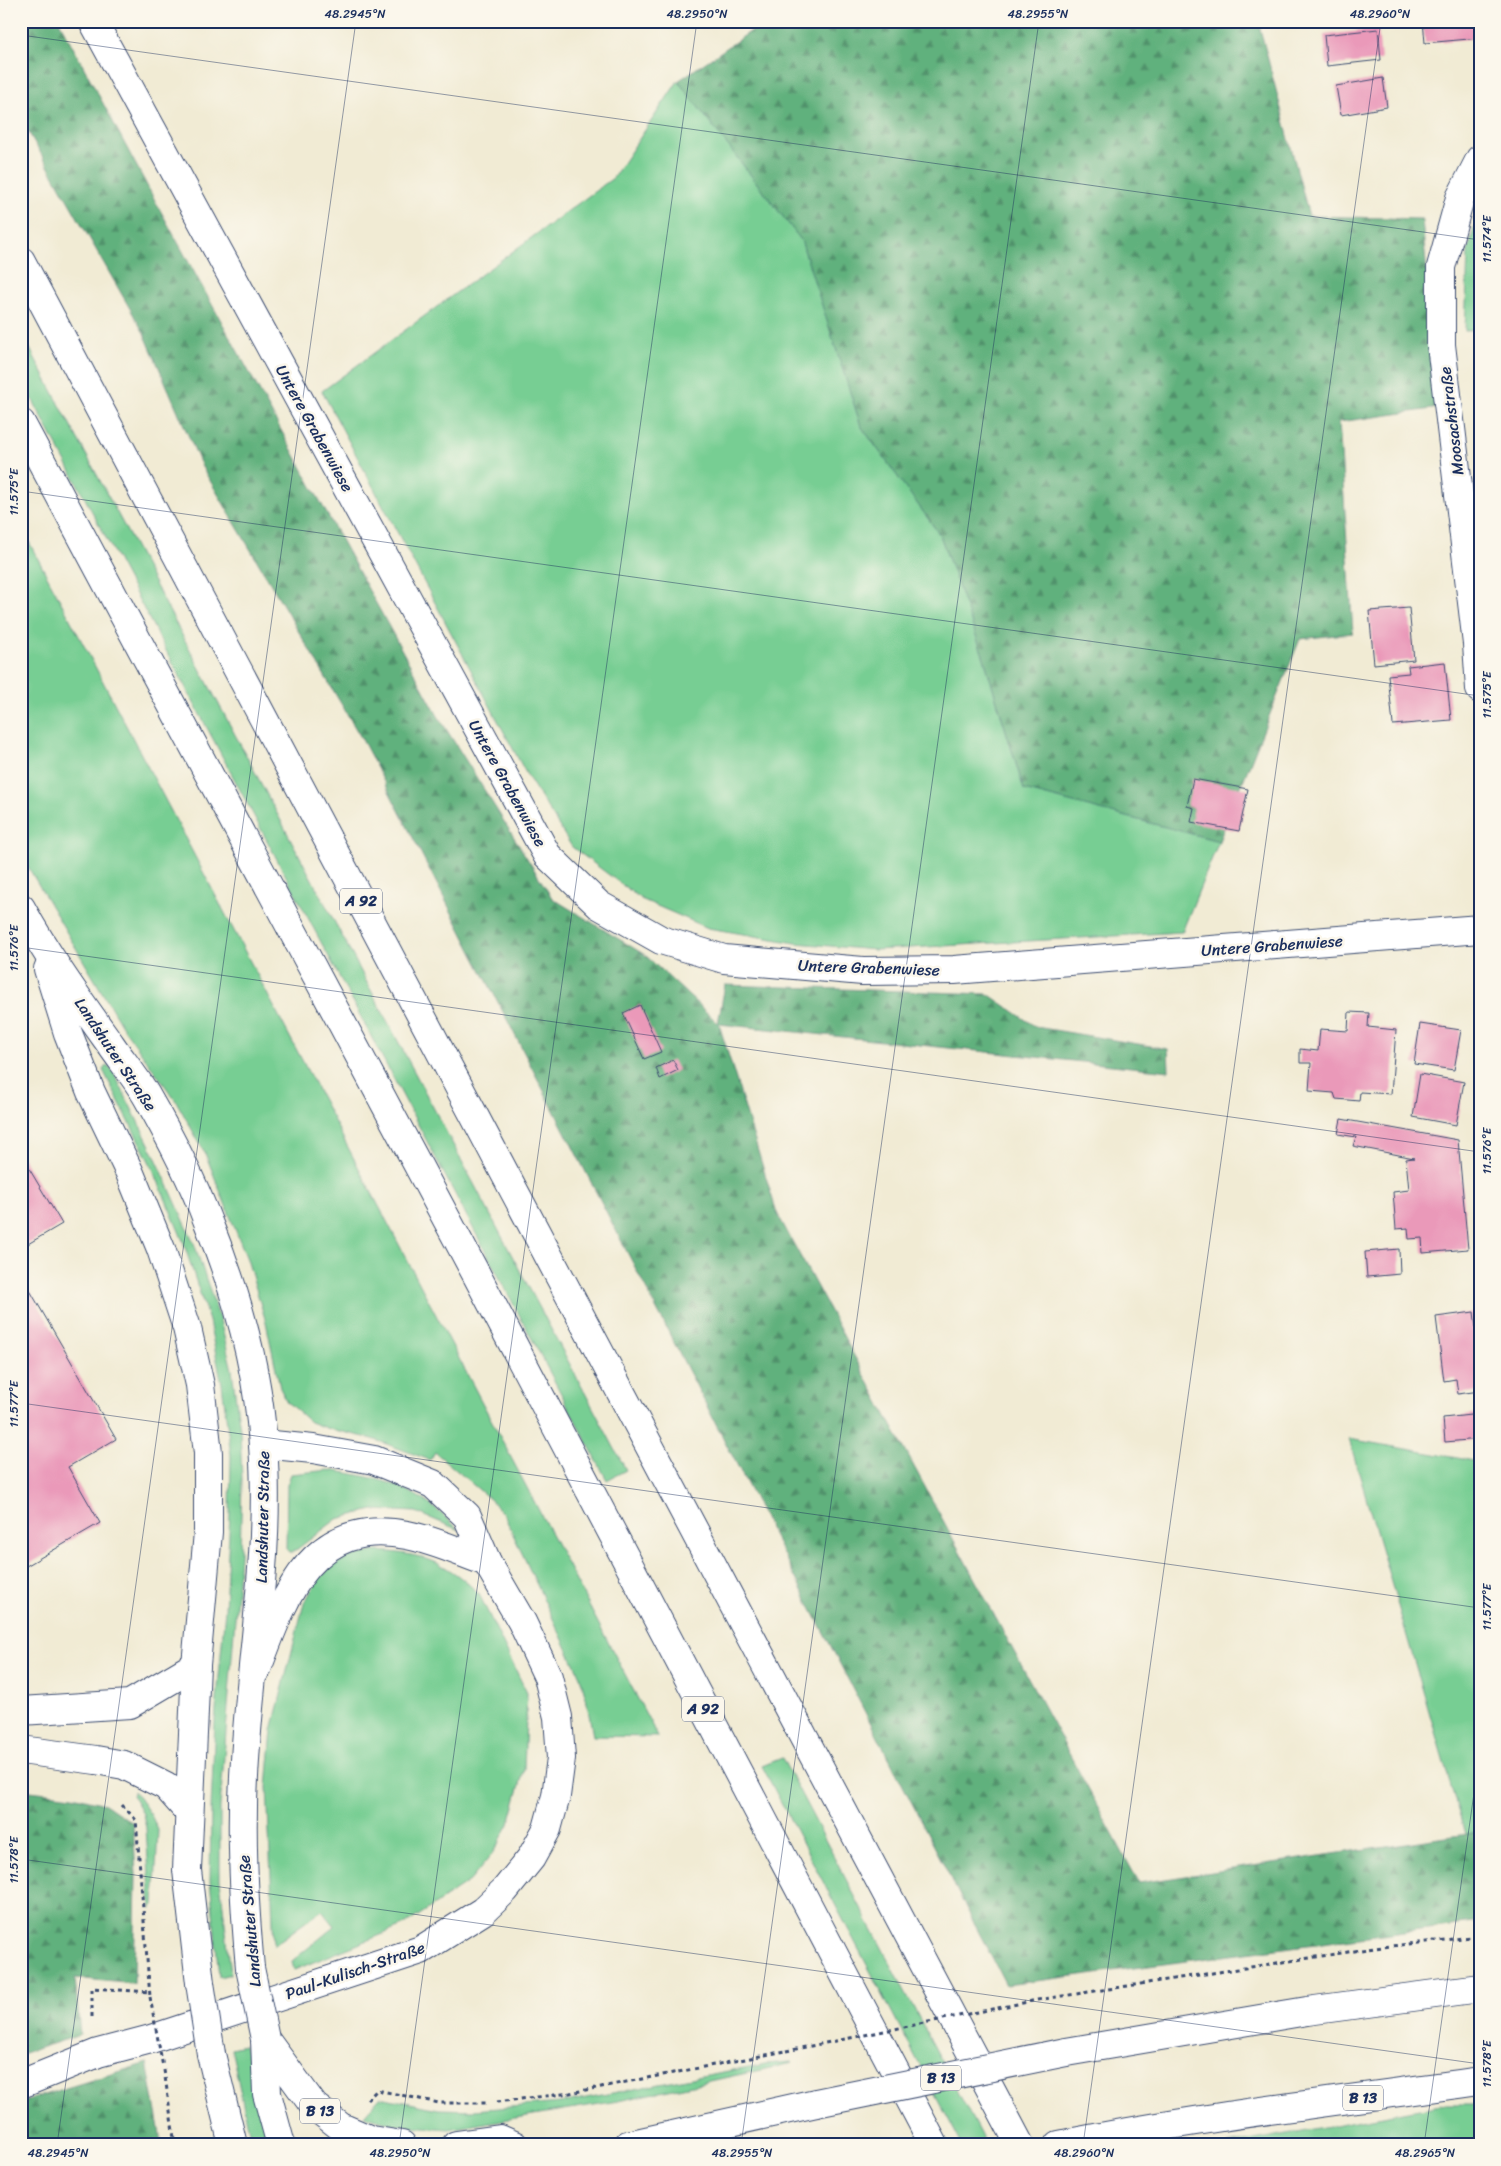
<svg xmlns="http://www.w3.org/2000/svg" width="1501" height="2166" font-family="Sriracha,sans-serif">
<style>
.grass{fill:#77ce93;stroke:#497e78}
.forest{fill:url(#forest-firs);stroke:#3e706e}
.building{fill:#ea99b9}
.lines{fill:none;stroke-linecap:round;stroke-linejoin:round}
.street-casing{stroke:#3b4b70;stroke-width:30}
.secondary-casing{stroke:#3b4b70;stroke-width:30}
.primary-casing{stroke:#3b4b70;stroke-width:30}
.highway-casing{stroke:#3b4b70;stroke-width:30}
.path{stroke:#3b4b70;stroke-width:3;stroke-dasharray:4 4;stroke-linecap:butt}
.street{stroke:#fff;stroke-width:28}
.secondary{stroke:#fff;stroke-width:28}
.primary{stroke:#fff;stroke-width:28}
.highway{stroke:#fff;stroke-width:28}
.secondary-bridge-casing{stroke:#3b4b70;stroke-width:30;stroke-linecap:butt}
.primary-bridge-casing{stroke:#3b4b70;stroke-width:30;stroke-linecap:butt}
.path-bridge{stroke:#3b4b70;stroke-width:3;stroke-dasharray:4 4;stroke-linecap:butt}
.secondary-bridge{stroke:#fff;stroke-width:28}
.primary-bridge{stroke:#fff;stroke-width:28}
.ticks{fill:none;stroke:#1b2f5e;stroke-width:1;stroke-opacity:0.45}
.labels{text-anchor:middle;stroke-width:5;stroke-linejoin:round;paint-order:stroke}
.shield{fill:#fbf7ec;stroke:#5e6b89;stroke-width:1}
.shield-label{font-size:15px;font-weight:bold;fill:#1b2f5e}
.street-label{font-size:16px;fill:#1b2f5e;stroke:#fbf7ec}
.neatline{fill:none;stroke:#1b2f5e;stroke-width:2}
.ticks-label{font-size:12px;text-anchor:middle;fill:#1b2f5e}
</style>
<defs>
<pattern id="forest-firs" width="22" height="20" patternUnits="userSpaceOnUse" patternTransform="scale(1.25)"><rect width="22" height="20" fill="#61b17d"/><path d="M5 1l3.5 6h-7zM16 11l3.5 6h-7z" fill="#4f906a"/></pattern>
</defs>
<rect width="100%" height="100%" fill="#fbf7ec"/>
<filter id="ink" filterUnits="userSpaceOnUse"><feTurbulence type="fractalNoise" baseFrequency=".02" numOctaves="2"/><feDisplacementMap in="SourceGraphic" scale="10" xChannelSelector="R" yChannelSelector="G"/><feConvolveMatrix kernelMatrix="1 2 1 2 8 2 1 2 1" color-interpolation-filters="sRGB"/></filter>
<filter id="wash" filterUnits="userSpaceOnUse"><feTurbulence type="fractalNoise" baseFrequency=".0096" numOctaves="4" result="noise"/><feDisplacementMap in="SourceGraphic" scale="20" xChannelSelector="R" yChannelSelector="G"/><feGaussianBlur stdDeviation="1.12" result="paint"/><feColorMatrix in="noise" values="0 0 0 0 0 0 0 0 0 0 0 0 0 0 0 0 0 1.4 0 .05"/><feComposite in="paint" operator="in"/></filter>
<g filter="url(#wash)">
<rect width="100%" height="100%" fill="#f1ebd4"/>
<g class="grass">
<polygon points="678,81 801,240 861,426 940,535 983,655 1024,790 1219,841 1182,932 875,950 796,943 708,928 641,899 572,847 528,777 322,391 613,178"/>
<polygon points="1480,206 1480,330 1465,331 1468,251"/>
<polygon points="21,332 626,1470 607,1480 21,378"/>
<polygon points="21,527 89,655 658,1737 593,1736 586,1698 580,1676 504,1515 491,1500 435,1452 430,1460 373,1439 326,1428 310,1422 287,1402 280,1388 266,1322 247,1259 205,1153 176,1101 122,1026 21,855"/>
<polygon points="106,1066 112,1069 155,1156 194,1243 220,1320 232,1370 240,1430 242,1480 240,1556 220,1807 220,1880 231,1974 219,1977 210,1880 211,1808 215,1721 225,1609 230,1513 231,1456 222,1384 209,1321 183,1241 153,1169 103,1070"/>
<polygon points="1349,1439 1480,1462 1480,1832 1465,1834"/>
<path d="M329 1470C388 1479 416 1487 459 1530L416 1512 373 1510 337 1519 292 1553 286 1549 287 1485 291 1474Z"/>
<path d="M375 1551C421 1553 446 1561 479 1594L527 1693 524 1770 509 1824 493 1853 470 1881 403 1926 294 1970 292 1961 335 1926 322 1910 274 1945 267 1787 272 1730 304 1603 319 1578 334 1565 349 1557Z"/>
<polygon points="782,1758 986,2145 962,2145 762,1766"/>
<polygon points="134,1791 151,1815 158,1830 154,1904 151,1909 146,1828 143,1814 132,1795"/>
<polygon points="244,2045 271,2144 252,2145 231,2048"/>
<polygon points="792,2062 793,2063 618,2101 449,2129 396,2125 364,2115 380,2097 439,2109 474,2110 560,2103 765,2064"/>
<polygon points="1446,2104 1480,2104 1480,2145 1228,2145"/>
</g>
<g class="forest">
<polygon points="21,21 59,21 159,208 438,716 552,898 645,955 718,1023 725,985 988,994 1036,1027 1168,1049 1169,1071 719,1024 777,1213 1139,1883 1480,1832 1480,1922 1006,1985 363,741 202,467 144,333 21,119"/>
<polygon points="766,21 1258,21 1309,216 1422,219 1439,408 1339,422 1353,633 1300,639 1219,841 1024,790 983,655 940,535 861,426 801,240 678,81"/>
<polygon points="21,1790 73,1796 105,1804 133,1823 136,1875 134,1984 75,1978 80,2035 21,2054"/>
<polygon points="147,2063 162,2145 21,2145 21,2102"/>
</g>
<g id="blocks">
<g class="building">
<polygon points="1423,21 1480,21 1480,38 1425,43"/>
<polygon points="1378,29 1381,60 1327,66 1324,35"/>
<polygon points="1383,78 1387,107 1341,115 1336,86"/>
<polygon points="1409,608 1414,660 1374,664 1369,611"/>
<polygon points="1445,662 1451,720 1393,725 1388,675 1409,673 1408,666"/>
<polygon points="1193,779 1248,789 1239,831 1191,822 1194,808 1187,806"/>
<polygon points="640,1005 661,1052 644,1059 623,1013"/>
<polygon points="1349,1012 1369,1013 1368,1027 1396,1030 1391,1094 1360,1092 1359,1101 1336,1099 1334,1093 1309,1091 1311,1063 1300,1063 1300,1049 1318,1051 1320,1029 1348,1031"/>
<polygon points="1420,1024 1461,1030 1454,1070 1414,1064"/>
<polygon points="673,1060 678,1070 660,1079 656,1068"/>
<polygon points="1420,1074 1464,1082 1456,1125 1413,1117"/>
<polygon points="1341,1119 1458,1140 1468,1249 1423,1253 1422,1238 1409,1239 1408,1228 1396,1229 1393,1192 1409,1190 1406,1159 1414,1158 1353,1146 1356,1137 1338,1134"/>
<polygon points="21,1155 62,1224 21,1248"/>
<polygon points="1399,1249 1400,1274 1367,1277 1365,1252"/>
<polygon points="21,1275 116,1439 68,1467 100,1523 21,1569"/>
<polygon points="1474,1312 1480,1361 1480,1391 1458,1394 1456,1379 1444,1381 1436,1317"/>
<polygon points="1480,1414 1480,1439 1445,1442 1443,1418"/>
</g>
</g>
</g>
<g filter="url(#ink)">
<use href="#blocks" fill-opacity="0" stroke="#3b4b70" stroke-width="1"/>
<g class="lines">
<defs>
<g id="street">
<polyline points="93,21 547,855 599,905 661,940 724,959 863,971 954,970 1480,929"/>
<polyline points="1480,159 1460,198 1441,267 1441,345 1477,644 1480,689"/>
<path d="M257 1669C284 1597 311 1516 407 1535 434 1540 461 1553 487 1562"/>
<polyline points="21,1711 130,1704 196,1665"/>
<polyline points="21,1750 96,1760 124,1765 166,1786 189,1812"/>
<polyline points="21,2084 98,2053 151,2039 421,1950 483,1911 505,1890 531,1858 547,1829 556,1796 561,1758 558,1717 548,1677 522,1622 487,1562 467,1516 433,1484 374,1460 313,1449 263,1444"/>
</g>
<g id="secondary">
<path d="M21 908C47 956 79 1000 111 1045 122 1061 136 1078 146 1095 169 1135 192 1179 208 1222 237 1293 258 1369 263 1445 271 1551 251 1655 245 1760 240 1830 244 1899 250 1968"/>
<polyline points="48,969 68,1033 91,1092 129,1171 161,1249 187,1328 200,1385 208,1453 208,1532 196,1665 187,1870 200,1983"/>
<polyline points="265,2039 267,2094 281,2145"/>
<polyline points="211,2054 233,2145"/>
</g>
<g id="primary">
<polyline points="265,2039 314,2106 341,2127 371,2140 402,2145"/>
<polyline points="1066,2052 1307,2011 1480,1988"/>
<polyline points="456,2145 500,2139 514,2145"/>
<polyline points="628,2145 816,2103"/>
<path d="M1059 2145C1198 2117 1339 2101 1480 2081"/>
</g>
<g id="highway">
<polyline points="21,261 1020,2145"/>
<polyline points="21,423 475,1272 934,2145"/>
</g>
</defs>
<use href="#street" class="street-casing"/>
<use href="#secondary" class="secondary-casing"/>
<use href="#primary" class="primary-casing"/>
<use href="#highway" class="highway-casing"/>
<g class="path">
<polyline points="122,1805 136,1820 150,1997"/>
<polyline points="1037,2000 1374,1948 1480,1936"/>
<polyline points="92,2017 92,1988 149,1992"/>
<polyline points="164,2070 175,2145"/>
<polyline points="367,2100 377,2090 439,2103 486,2103"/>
<polyline points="497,2102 570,2093 786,2051"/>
</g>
<use href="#street" class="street"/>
<use href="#secondary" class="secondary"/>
<use href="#primary" class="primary"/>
<use href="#highway" class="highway"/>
<defs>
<g id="secondary-bridge">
<polyline points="250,1968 265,2039"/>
<polyline points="200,1983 211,2054"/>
</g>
<polyline id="primary-bridge" points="816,2103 1066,2052"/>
</defs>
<use href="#secondary-bridge" class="secondary-bridge-casing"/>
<use href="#primary-bridge" class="primary-bridge-casing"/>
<g class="path-bridge">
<polyline points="150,1997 163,2067"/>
<polyline points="786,2051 1037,2000"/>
</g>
<use href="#secondary-bridge" class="secondary-bridge"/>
<use href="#primary-bridge" class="primary-bridge"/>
</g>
</g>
<path class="ticks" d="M21 35 1480 240M21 491 1480 696M21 947 1480 1152M21 1403 1480 1608M21 1859 1480 2064M57 2145 356 21M399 2145 697 21M741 2145 1039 21M1083 2145 1381 21M1424 2145 1480 1751"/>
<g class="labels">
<g class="shield">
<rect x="340" y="888.5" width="42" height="25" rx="4"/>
<rect x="682" y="1696.5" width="42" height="25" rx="4"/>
<rect x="921" y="2065.5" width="40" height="25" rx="4"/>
<rect x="1343" y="2085.5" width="40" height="25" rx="4"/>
<rect x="300" y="2098.5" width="40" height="25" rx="4"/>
</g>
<g class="shield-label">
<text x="361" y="906">A 92</text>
<text x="703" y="1714">A 92</text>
<text x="941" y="2083">B 13</text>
<text x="1363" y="2103">B 13</text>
<text x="320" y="2116">B 13</text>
</g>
<g class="street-label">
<text transform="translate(1451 421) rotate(-97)" y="6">Moosachstraße</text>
<text transform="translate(315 428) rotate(61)" y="6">Untere Grabenwiese</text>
<text transform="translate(508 783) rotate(61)" y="6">Untere Grabenwiese</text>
<text transform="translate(1272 945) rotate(-4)" y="6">Untere Grabenwiese</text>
<text transform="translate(869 967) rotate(2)" y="6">Untere Grabenwiese</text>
<text transform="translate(116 1054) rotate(56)" y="6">Landshuter Straße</text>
<text transform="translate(262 1517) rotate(-89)" y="6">Landshuter Straße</text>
<text transform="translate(249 1921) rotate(-95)" y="6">Landshuter Straße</text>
<text transform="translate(355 1970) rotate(-19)" y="6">Paul-Kulisch-Straße</text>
</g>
</g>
<rect width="1501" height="2166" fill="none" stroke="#fbf7ec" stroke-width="55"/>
<rect x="28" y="28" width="1446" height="2110" class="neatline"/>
<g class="ticks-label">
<text x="355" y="18">48.2945°N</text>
<text x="697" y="18">48.2950°N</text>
<text x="1038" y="18">48.2955°N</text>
<text x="1380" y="18">48.2960°N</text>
<text transform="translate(1487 239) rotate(-90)" y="4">11.574°E</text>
<text transform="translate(14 492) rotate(-90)" y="4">11.575°E</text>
<text transform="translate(1487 695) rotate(-90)" y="4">11.575°E</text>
<text transform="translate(14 948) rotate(-90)" y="4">11.576°E</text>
<text transform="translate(1487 1151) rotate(-90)" y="4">11.576°E</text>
<text transform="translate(14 1404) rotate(-90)" y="4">11.577°E</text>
<text transform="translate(1487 1607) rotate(-90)" y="4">11.577°E</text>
<text transform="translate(14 1860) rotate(-90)" y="4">11.578°E</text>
<text transform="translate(1487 2064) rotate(-90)" y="4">11.578°E</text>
<text x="58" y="2157">48.2945°N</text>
<text x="400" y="2157">48.2950°N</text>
<text x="742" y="2157">48.2955°N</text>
<text x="1084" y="2157">48.2960°N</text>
<text x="1425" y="2157">48.2965°N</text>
</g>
</svg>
